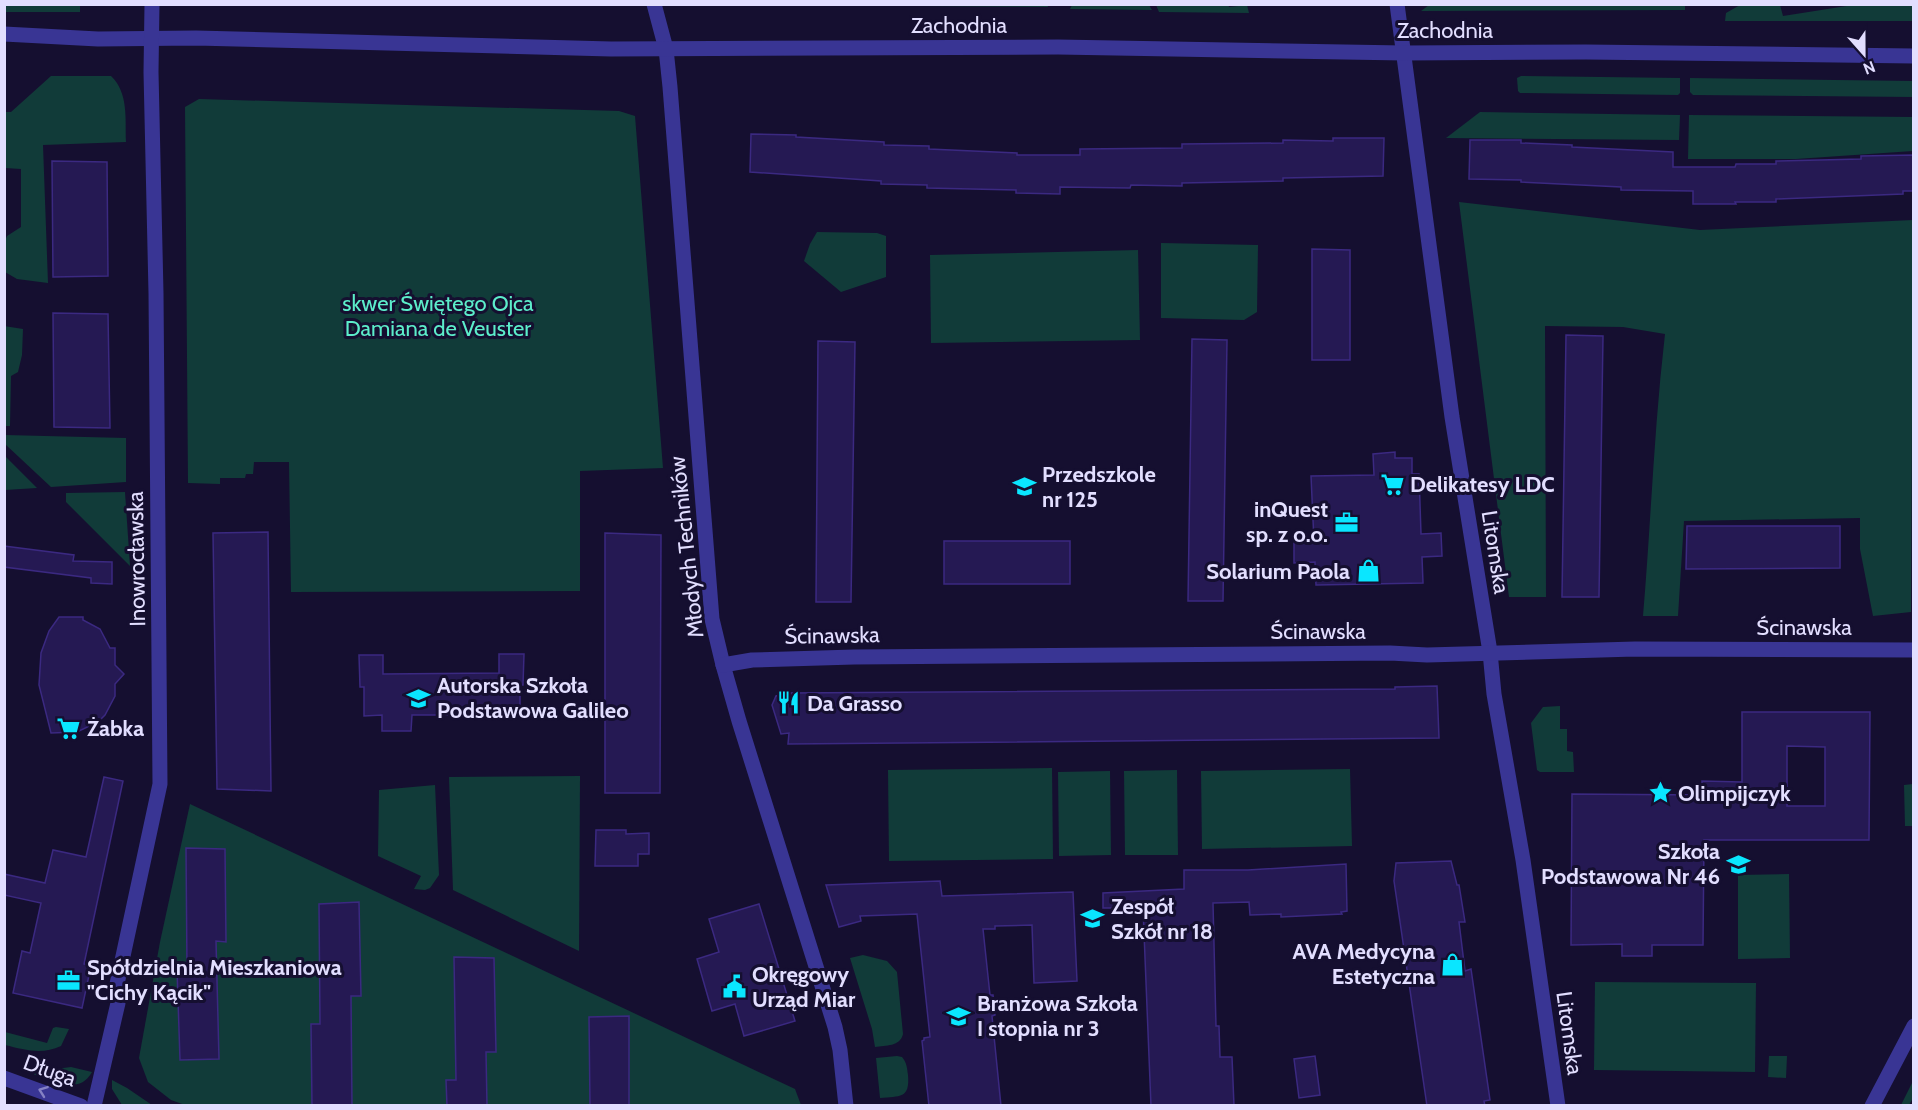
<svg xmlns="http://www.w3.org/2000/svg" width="1918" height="1110" font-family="Cabin,sans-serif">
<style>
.green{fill:#113b39}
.building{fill:#251953;stroke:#3b2981;stroke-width:1.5;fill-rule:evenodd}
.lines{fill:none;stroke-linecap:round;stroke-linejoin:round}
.minor{stroke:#393594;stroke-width:15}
.oneway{stroke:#8581c4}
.labels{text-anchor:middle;stroke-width:6;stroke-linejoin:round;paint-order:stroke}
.street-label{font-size:22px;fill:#e2deff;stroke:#150f30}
.park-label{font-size:22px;fill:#5cedca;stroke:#150f30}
.poi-label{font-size:22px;font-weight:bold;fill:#e2deff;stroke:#150f30;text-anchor:start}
</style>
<rect width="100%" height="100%" fill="#150f30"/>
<g class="green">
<polygon points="1047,4 1048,7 784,5 784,4"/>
<polygon points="1228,4 1229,7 1247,5 1249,13 1159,12 1156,5"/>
<polygon points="4,5 5,4 80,5 80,12 5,12"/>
<polygon points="1149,5 1152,10 1070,9 1072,5"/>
<polygon points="1429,5 1685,4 1685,10 1421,11"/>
<polygon points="1740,5 1780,5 1783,16 1853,5 1913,5 1913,21 1725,21 1726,13"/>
<path d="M51 76H111C129 93 125 120 126 142L43 145 48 283 17 279 5 272V241L7 236 21 227V169L5 168 4 112H11Z"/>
<polygon points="1521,76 1680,78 1680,93 1678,95 1520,93 1518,91 1517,78"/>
<polygon points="1690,78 1913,81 1913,97 1693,95 1690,92"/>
<polygon points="199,99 619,111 635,116 663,468 580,471 580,591 291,592 289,462 254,462 253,474 246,474 245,478 220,478 220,484 188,483 185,107"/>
<polygon points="1480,112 1680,115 1679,140 1446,138"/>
<polygon points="1689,115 1913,117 1913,151 1796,159 1688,159"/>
<path d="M1459 202 1700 230 1913 220 1911 612 1873 616 1860 549V518L1684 521 1678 616H1643C1651 522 1654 428 1665 334L1623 327 1545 326 1546 597H1509Z"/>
<polygon points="817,232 877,233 886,236 886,277 841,292 804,261 810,244"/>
<polygon points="1161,243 1258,245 1257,312 1244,320 1161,318"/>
<polygon points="1138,250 1140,340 931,343 930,255"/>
<polygon points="4,326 23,329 22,355 18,372 11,376 10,426 5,426"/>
<polygon points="5,435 126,438 126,482 51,487 5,444"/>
<polygon points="4,456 5,456 37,488 5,490"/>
<polygon points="125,492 130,566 66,502 66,493"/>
<polygon points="1560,706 1560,729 1567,729 1567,751 1573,752 1574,772 1540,772 1537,770 1531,723 1543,707"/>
<polygon points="1052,768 1053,859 889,861 888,770"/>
<polygon points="1350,769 1352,846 1202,849 1201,771"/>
<polygon points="1177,770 1178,855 1125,855 1124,771"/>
<polygon points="1110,771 1111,855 1059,856 1058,772"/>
<polygon points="580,776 579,951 453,890 449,777"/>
<polygon points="1913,784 1913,826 1905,826 1904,785"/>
<polygon points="435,785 439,875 430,888 425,890 414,889 421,876 378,856 379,790"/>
<polygon points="190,804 795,1089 801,1105 185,1105 171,1100 148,1082 139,1058 160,942"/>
<polygon points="1789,874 1790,958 1738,959 1738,875"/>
<path d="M863 955 887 961 897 972 903 1034C900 1047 886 1045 875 1047L872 1029 850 958Z"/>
<polygon points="1595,982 1756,983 1755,1072 1594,1070"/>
<path d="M56 1027 69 1029 61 1046C42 1055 25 1050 5 1045V1032L47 1043 53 1028Z"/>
<path d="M897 1056 902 1057C907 1063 907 1068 908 1075 910 1099 900 1096 880 1098L876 1058Z"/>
<polygon points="1769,1056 1787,1056 1786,1078 1768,1077"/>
<path d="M71 1067 92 1072C78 1099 42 1077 22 1069L40 1071Z"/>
<polygon points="112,1080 127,1088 152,1105 122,1105 112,1089"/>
<polygon points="1913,1081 1913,1098 1909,1105 1901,1105"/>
</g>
<g class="building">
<polygon points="751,134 796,135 796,137 884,142 884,145 929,146 929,149 1017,153 1017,155 1080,155 1080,149 1182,148 1182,144 1283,143 1283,140 1333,141 1333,138 1384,138 1383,176 1283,178 1283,181 1182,183 1182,186 1131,185 1130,188 1060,187 1060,194 1016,193 1016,190 927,188 927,185 881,184 881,181 750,172"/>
<polygon points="1470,140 1521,140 1521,143 1572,145 1572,147 1673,152 1673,167 1735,167 1736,164 1776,164 1776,161 1861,159 1861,156 1914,155 1914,191 1903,191 1903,194 1776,199 1776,202 1735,202 1736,204 1693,204 1693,191 1621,190 1621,187 1521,182 1521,180 1469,179"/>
<polygon points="52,161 107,162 108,276 53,277"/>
<polygon points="1312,249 1350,250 1350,360 1312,360"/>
<polygon points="53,313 108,314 110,428 54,427"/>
<polygon points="1566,335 1603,336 1599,597 1562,597"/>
<polygon points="1192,339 1227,340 1223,601 1188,601"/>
<polygon points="818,341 855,342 851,602 816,602"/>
<polygon points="1395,452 1395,458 1412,458 1412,474 1419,474 1421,534 1441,533 1442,556 1422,557 1423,583 1316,585 1315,562 1294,563 1294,542 1314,541 1311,476 1374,475 1373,454"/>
<polygon points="1687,526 1840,526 1840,568 1686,569"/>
<polygon points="268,532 271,791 217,789 213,533"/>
<polygon points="605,533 661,535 660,793 605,793"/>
<rect x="944" y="541" width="126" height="43"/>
<polygon points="4,546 74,555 73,561 112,562 112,584 91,583 91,578 4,567"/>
<polygon points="59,617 83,617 83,620 100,629 110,648 115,648 115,665 124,674 115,684 115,696 105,715 98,722 77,732 51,733 39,685 41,653 49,631"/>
<polygon points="499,654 524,654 523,685 520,685 520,714 497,715 496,717 473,717 473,715 412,715 411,731 382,731 382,715 364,716 364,687 360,687 359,655 383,655 383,674 499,673"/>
<polygon points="1437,686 1439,738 788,744 789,733 781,734 772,705 776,696 788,693 1395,689 1395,687"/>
<path d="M1742 712H1870L1869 840H1704L1703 945H1652V956H1622V944L1571 945 1572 794 1702 795V781L1742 782ZM1787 746 1825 747V806H1787Z"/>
<polygon points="104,777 123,781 84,964 91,966 82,1008 13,993 22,951 30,953 41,903 4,895 4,874 45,883 53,850 86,857"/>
<polygon points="596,830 626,830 626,834 649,833 649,854 638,854 638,866 595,866"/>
<polygon points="186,848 225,849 226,942 216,941 219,1059 180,1060 177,969 187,969"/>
<polygon points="1451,861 1457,885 1459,885 1465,922 1459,922 1465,971 1471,969 1490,1100 1484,1101 1485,1106 1427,1106 1394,881 1396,863"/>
<polygon points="1346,864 1347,911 1341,912 1342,914 1281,917 1281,914 1250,915 1249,902 1213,903 1216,1026 1219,1026 1220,1057 1232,1057 1234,1106 1151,1106 1143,908 1103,908 1103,893 1184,889 1184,870 1248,870"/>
<polygon points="940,881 942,896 1073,892 1077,981 1034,983 1032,925 995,926 995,929 983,929 990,995 993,995 995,1015 992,1016 1001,1106 929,1106 922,1041 924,1040 924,1038 930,1037 917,914 860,916 861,921 839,927 826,885"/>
<polygon points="359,902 361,996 351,996 352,1106 312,1106 311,1024 320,1024 319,904"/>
<polygon points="759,904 795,1021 744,1036 735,1004 712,1011 697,959 719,952 709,919"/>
<polygon points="454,957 494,958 496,1052 486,1052 487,1106 447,1106 446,1080 456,1080"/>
<polygon points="629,1016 629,1106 590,1106 589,1017"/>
<polygon points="1315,1056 1320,1095 1299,1098 1294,1059"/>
</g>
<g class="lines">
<g class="minor">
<polyline points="654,4 666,49 670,87 712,619 723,665 739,721 835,1027 840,1050 846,1106"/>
<polyline points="1397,4 1452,417 1490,652 1494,694 1523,860 1558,1106"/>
<polyline points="4,34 98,39 196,38 611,49 1058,47 1404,53 1586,52 1914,56"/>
<polyline points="723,665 752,660 854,657 1390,653 1427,655 1635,649 1914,650"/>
<polyline points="4,1078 81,1106"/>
<polyline points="94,1106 118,1003 117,984 160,784 156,293 151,72 152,4"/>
<polyline points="1872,1106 1914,1026"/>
</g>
</g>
<defs><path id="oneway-chevron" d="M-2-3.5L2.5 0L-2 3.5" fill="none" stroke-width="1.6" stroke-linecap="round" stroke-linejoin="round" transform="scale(1.5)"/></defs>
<use class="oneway" href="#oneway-chevron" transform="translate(43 1091) rotate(-160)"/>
<defs>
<symbol id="supermarket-bare" viewBox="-9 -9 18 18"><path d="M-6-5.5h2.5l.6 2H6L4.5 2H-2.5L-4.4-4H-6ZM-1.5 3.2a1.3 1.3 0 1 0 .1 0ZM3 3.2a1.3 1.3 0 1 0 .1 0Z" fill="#0ae6ff" stroke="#150f30" stroke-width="2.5" paint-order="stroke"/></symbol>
<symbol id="school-bare" viewBox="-9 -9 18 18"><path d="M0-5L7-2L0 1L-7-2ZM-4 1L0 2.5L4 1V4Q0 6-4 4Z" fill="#0ae6ff" stroke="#150f30" stroke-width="2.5" paint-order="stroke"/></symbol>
<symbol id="office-bare" viewBox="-9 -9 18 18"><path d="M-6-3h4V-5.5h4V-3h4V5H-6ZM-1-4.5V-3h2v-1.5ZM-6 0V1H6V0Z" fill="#0ae6ff" stroke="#150f30" stroke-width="2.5" paint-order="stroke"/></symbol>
<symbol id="shop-bare" viewBox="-9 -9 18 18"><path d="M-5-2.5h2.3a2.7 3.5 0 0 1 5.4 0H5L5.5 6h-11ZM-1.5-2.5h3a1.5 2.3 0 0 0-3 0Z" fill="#0ae6ff" stroke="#150f30" stroke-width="2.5" paint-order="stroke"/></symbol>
<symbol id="restaurant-bare" viewBox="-9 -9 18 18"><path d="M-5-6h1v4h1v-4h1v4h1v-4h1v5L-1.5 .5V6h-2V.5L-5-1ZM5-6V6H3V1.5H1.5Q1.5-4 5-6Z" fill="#0ae6ff" stroke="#150f30" stroke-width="2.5" paint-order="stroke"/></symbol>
<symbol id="sight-bare" viewBox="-9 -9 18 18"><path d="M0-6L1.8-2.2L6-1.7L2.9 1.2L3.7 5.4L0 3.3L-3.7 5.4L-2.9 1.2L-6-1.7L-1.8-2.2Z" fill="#0ae6ff" stroke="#150f30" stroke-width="2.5" paint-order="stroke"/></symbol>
<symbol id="civic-bare" viewBox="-9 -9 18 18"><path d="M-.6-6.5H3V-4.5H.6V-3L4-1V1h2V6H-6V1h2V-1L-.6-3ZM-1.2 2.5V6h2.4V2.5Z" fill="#0ae6ff" stroke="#150f30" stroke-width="2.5" paint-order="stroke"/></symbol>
</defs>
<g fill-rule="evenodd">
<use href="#supermarket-bare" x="1376" y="468" width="33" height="33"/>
<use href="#school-bare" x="1008" y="470" width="33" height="33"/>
<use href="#office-bare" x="1330" y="506" width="33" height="33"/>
<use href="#shop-bare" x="1352" y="554" width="33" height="33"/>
<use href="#school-bare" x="402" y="682" width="33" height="33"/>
<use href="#restaurant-bare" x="772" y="686" width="33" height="33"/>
<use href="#supermarket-bare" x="52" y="712" width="33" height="33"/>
<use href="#sight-bare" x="1644" y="776" width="33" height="33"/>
<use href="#school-bare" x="1722" y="848" width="33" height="33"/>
<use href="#school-bare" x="1076" y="902" width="33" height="33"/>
<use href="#shop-bare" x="1436" y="948" width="33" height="33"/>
<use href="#office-bare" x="52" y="964" width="33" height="33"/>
<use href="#civic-bare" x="718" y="970" width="33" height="33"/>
<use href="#school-bare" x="942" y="1000" width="33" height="33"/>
</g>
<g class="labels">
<g class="street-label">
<text x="959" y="33">Zachodnia</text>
<text x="1445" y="38">Zachodnia</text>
<text transform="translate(686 547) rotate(-96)" y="8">Młodych Techników</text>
<text transform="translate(1496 552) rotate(81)" y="8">Litomska</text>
<text transform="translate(136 559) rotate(-91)" y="8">Inowrocławska</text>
<text x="1804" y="635">Ścinawska</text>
<text x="1318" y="639">Ścinawska</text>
<text transform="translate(832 635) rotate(-1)" y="8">Ścinawska</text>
<text transform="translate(1570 1033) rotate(82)" y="8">Litomska</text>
<text transform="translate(50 1070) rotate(20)" y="8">Długa</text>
</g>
<g class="park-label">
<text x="438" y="311">skwer Świętego Ojca<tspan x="438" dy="25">Damiana de Veuster</tspan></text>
</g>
<g class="poi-label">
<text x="1042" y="482">Przedszkole<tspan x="1042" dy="25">nr 125</tspan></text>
<text x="1410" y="492">Delikatesy LDC</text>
<text x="1328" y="517" text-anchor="end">inQuest<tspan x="1328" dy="25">sp. z o.o.</tspan></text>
<text x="1350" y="579" text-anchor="end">Solarium Paola</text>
<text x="437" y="693">Autorska Szkoła<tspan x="437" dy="25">Podstawowa Galileo</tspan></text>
<text x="807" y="711">Da Grasso</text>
<text x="87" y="736">Żabka</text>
<text x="1678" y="801">Olimpijczyk</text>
<text x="1720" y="859" text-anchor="end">Szkoła<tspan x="1720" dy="25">Podstawowa Nr 46</tspan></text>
<text x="1111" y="914">Zespół<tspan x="1111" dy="25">Szkół nr 18</tspan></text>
<text x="1435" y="959" text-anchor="end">AVA Medycyna<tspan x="1435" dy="25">Estetyczna</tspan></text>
<text x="87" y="975">Spółdzielnia Mieszkaniowa<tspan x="87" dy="25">"Cichy Kącik"</tspan></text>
<text x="752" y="982">Okręgowy<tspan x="752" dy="25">Urząd Miar</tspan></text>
<text x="977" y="1011">Branżowa Szkoła<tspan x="977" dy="25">I stopnia nr 3</tspan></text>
</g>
</g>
<rect width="1918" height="1110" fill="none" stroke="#e2deff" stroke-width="12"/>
<g transform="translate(1864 54) rotate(159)" stroke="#150f30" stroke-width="4.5" paint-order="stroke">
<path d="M0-4.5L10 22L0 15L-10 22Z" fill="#e2deff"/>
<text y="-9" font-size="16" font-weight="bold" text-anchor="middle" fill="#e2deff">N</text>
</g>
</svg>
